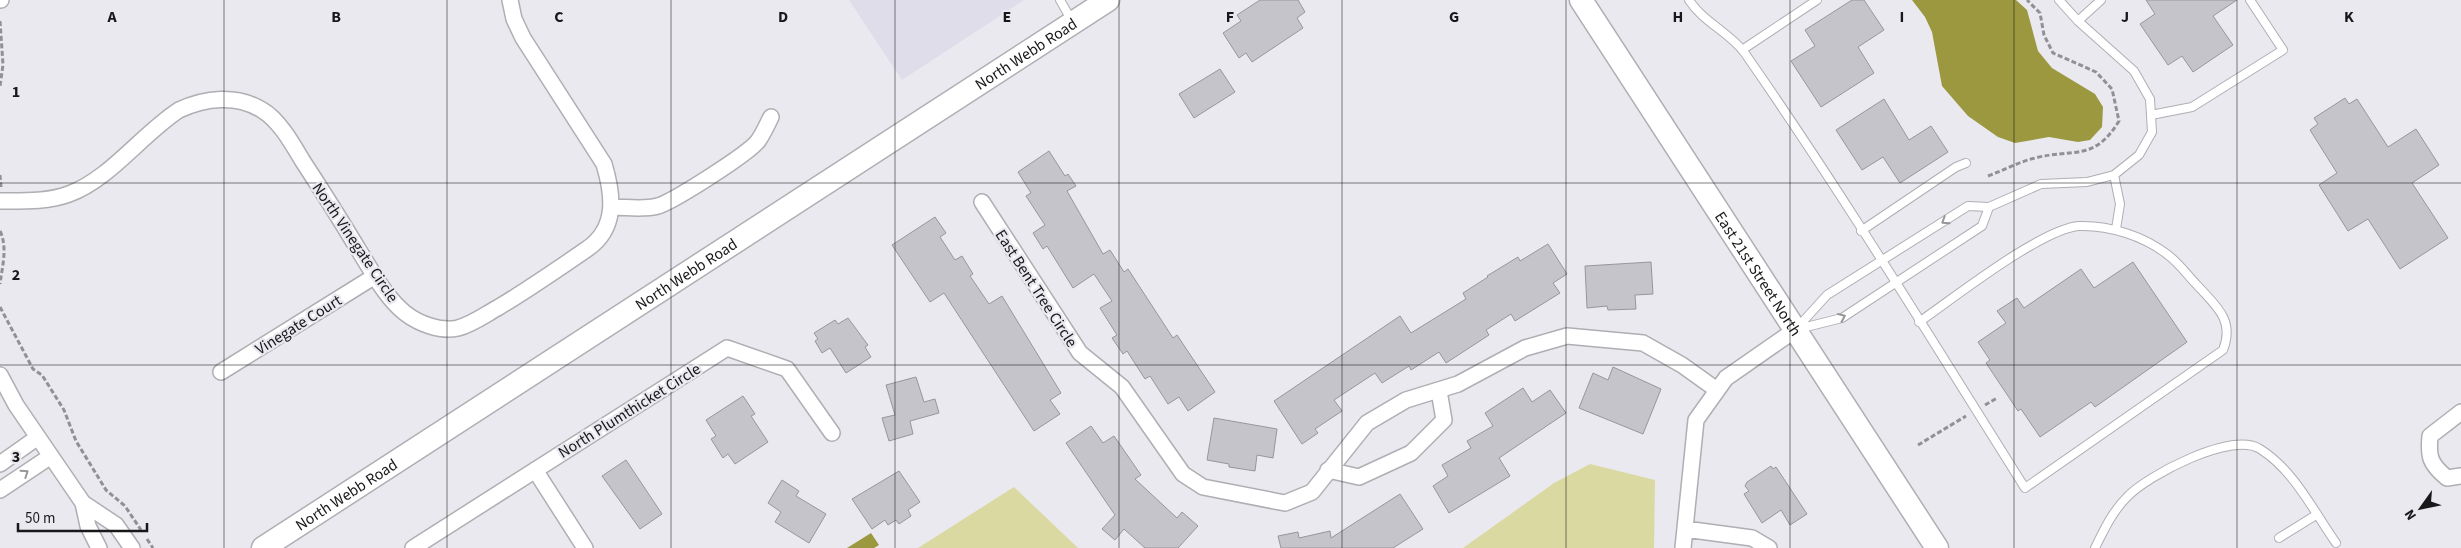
<svg xmlns="http://www.w3.org/2000/svg" width="2461" height="548" font-family="'Source Sans 3',sans-serif">
<style>
.built{fill:#dfddea}
.green{fill:#dad9a1}
.water{fill:#9b9840}
.building{fill:#c5c4ca;stroke:#97969b}
.lines{fill:none;stroke-linecap:round;stroke-linejoin:round}
.lane-casing{stroke:#afaeb3;stroke-width:10}
.street-casing{stroke:#afaeb3;stroke-width:18}
.secondary-casing{stroke:#afaeb3;stroke-width:25}
.path{stroke:#919195;stroke-width:3;stroke-dasharray:5 2.5;stroke-linecap:butt}
.lane{stroke:#fff;stroke-width:8}
.street{stroke:#fff;stroke-width:15}
.secondary{stroke:#fff;stroke-width:22}
.oneway{stroke:#979798}
.grid{fill:none;stroke:#18181a;stroke-width:1;stroke-opacity:0.55}
.labels{text-anchor:middle;stroke-width:4.5;stroke-linejoin:round;paint-order:stroke}
.street-label{font-size:16px;fill:#18181a;stroke:#eae9ef}
.grid-label{font-size:16px;text-anchor:middle;font-weight:bold;fill:#18181a;stroke:#eae9ef;stroke-width:4.5;stroke-linejoin:round;paint-order:stroke}
</style>
<rect width="100%" height="100%" fill="#eae9ef"/>
<path class="built" d="M 849,0 L 1024,0 L 902,80 Z"/>
<path class="green" d="M 1590,464 L 1655,480 L 1654,548 L 1463,548 L 1554,483 Z
M 1014,487 L 1078,548 L 918,548 Z"/>
<path class="water" d="M 1912,0 L 2016,0 L 2027,10 L 2038,51 L 2052,68 L 2095,94 L 2103,107 L 2102,127 L 2090,140 L 2078,142 L 2049,137 L 2015,143 L 1998,137 L 1968,116 L 1942,86 L 1932,32 L 1925,17 Z
M 871,533 L 879,545 L 874,548 L 847,548 Z"/>
<path class="building" d="M 1260,0 L 1298,0 L 1305,12 L 1297,18 L 1303,28 L 1252,62 L 1246,53 L 1239,58 L 1223,33 L 1241,21 L 1237,15 Z
M 1852,0 L 1864,0 L 1884,30 L 1858,47 L 1874,73 L 1821,107 L 1791,61 L 1815,46 L 1805,30 Z
M 2146,0 L 2237,0 L 2213,16 L 2233,45 L 2193,72 L 2182,56 L 2168,65 L 2140,24 L 2155,14 Z
M 1220,69 L 1235,92 L 1194,118 L 1179,94 Z
M 2345,98 L 2349,104 L 2357,99 L 2388,147 L 2416,129 L 2439,165 L 2412,183 L 2448,238 L 2400,269 L 2368,219 L 2348,231 L 2319,185 L 2337,173 L 2310,130 L 2318,124 L 2314,118 Z
M 1884,99 L 1909,140 L 1931,126 L 1948,152 L 1900,183 L 1883,157 L 1862,170 L 1836,130 Z
M 1049,151 L 1065,176 L 1068,174 L 1076,186 L 1067,191 L 1103,254 L 1110,250 L 1124,272 L 1128,269 L 1173,338 L 1177,335 L 1215,392 L 1188,411 L 1179,397 L 1168,404 L 1150,376 L 1145,379 L 1127,351 L 1123,354 L 1112,338 L 1117,335 L 1100,308 L 1112,301 L 1094,274 L 1073,288 L 1047,246 L 1043,249 L 1033,233 L 1045,225 L 1026,196 L 1031,193 L 1018,172 Z
M 935,217 L 946,233 L 940,237 L 955,260 L 962,256 L 973,274 L 970,276 L 989,304 L 1002,296 L 1061,393 L 1050,400 L 1060,414 L 1034,431 L 944,293 L 930,302 L 892,245 Z
M 1548,244 L 1567,274 L 1553,283 L 1560,293 L 1515,321 L 1511,314 L 1486,330 L 1489,335 L 1446,363 L 1439,352 L 1411,370 L 1409,366 L 1382,383 L 1375,373 L 1334,400 L 1342,411 L 1315,429 L 1318,433 L 1302,444 L 1274,401 L 1400,316 L 1411,333 L 1466,299 L 1463,293 L 1488,277 L 1487,276 L 1518,257 L 1520,261 Z
M 1651,262 L 1653,294 L 1635,295 L 1636,309 L 1608,310 L 1607,306 L 1587,308 L 1585,266 Z
M 2133,262 L 2187,342 L 2095,407 L 2091,402 L 2040,437 L 2021,409 L 2018,411 L 1986,363 L 1990,360 L 1978,342 L 2006,323 L 1997,311 L 2017,298 L 2024,308 L 2081,269 L 2094,288 Z
M 848,318 L 868,345 L 865,347 L 871,357 L 846,373 L 830,348 L 822,353 L 815,341 L 818,339 L 814,333 L 835,320 L 838,324 Z
M 1613,367 L 1661,389 L 1643,434 L 1579,408 L 1593,373 L 1608,380 Z
M 916,377 L 924,402 L 935,399 L 939,413 L 910,421 L 913,434 L 889,441 L 882,418 L 895,415 L 886,385 Z
M 1523,388 L 1532,402 L 1550,390 L 1566,413 L 1499,458 L 1510,476 L 1449,513 L 1433,486 L 1448,476 L 1442,465 L 1471,448 L 1467,441 L 1493,426 L 1485,413 Z
M 743,396 L 755,414 L 751,416 L 768,442 L 735,464 L 728,454 L 723,458 L 711,439 L 716,436 L 706,420 Z
M 1214,418 L 1277,429 L 1273,458 L 1257,455 L 1255,471 L 1229,467 L 1229,464 L 1207,460 Z
M 1091,426 L 1103,443 L 1114,436 L 1141,475 L 1135,479 L 1177,518 L 1182,512 L 1198,526 L 1178,548 L 1145,548 L 1124,529 L 1115,540 L 1102,529 L 1115,515 L 1066,443 Z
M 626,460 L 662,514 L 640,529 L 602,476 Z
M 1771,466 L 1773,469 L 1776,467 L 1807,514 L 1790,525 L 1781,510 L 1762,523 L 1744,494 L 1749,491 L 1745,486 L 1747,482 Z
M 899,471 L 920,502 L 908,510 L 911,516 L 899,524 L 896,520 L 888,525 L 885,520 L 872,529 L 852,499 Z
M 782,480 L 799,491 L 796,496 L 826,514 L 809,543 L 775,522 L 781,512 L 768,503 Z
M 1400,494 L 1423,529 L 1393,548 L 1281,548 L 1278,536 L 1298,532 L 1299,538 L 1330,531 L 1331,538 Z"/>
<g class="lines">
<defs>
<path id="lane" d="M 1060,0 L 1072,21
M 1689,0 C 1703,22 1729,32 1744,52 C 1843,194 1933,342 2025,488 L 2223,350 C 2235,320 2216,306 2197,285 C 2188,276 2179,263 2168,255 C 2144,236 2109,225 2079,226 C 2041,229 1954,298 1919,322
M 2078,21 L 2101,0
M 1742,50 L 1817,0
M 2151,115 L 2192,107 L 2283,50 L 2250,0
M 2114,175 L 2120,204 L 2116,229
M 1861,231 L 1956,167 L 1966,163
M 1797,328 L 1827,295 L 1968,206 L 1989,207 L 2041,184 L 2087,182 L 2114,175 L 2139,155 L 2152,132 L 2150,99 L 2134,71 L 2078,21 L 2059,0
M 1798,329 L 1842,318 L 1982,226 L 1989,207
M 2279,538 L 2316,515
M 2095,548 C 2104,530 2112,512 2127,497 C 2148,475 2232,431 2260,449 C 2294,470 2314,512 2336,543"/>
<path id="street" d="M 0,0 L 1,0
M 0,201 C 22,201 48,202 69,194 C 110,179 142,134 179,110 C 205,98 236,94 262,110 C 279,120 292,143 302,160 C 321,189 340,219 358,249 C 372,271 385,297 405,313 C 419,324 441,332 458,328 C 473,324 486,314 499,307 C 529,289 558,269 587,249 C 618,228 613,194 604,164 L 523,38 L 514,19 L 510,0
M 982,202 L 1080,353 L 1122,387 L 1183,474 L 1203,487 L 1285,503 L 1312,492 L 1367,423 L 1406,400 L 1458,384 L 1525,348 L 1567,336 L 1643,343 L 1682,365 L 1717,390
M 612,207 C 627,207 643,210 658,206 C 674,201 748,154 758,141 C 763,134 767,125 771,117
M 221,372 L 375,276
M 0,375 L 16,405 L 83,503 L 116,525 L 132,548
M 2461,412 L 2430,436 C 2428,457 2430,464 2447,478 L 2461,476
M 0,464 L 38,437
M 535,470 L 585,548
M 1328,470 L 1359,477 L 1411,453 L 1444,420 L 1439,391
M 0,490 L 51,456
M 83,503 L 88,526 L 99,548
M 1685,529 L 1752,538 L 1769,548
M 413,548 L 727,348 L 787,369 L 832,433
M 1683,548 L 1696,420 L 1726,378 L 1795,330"/>
<g id="secondary">
<path id="s1" d="M 1581,0 L 1937,548"/>
<path id="s2" d="M 263,548 L 1108,0"/>
</g>
</defs>
<use href="#lane" class="lane-casing"/>
<use href="#street" class="street-casing"/>
<use href="#secondary" class="secondary-casing"/>
<path class="path" d="M 0,21 L 3,65 L 0,86
M 0,175 L 1,187
M 1988,176 C 2004,170 2019,162 2035,158 C 2074,148 2094,162 2119,121 L 2112,89 L 2096,72 L 2053,53 L 2044,35 L 2040,13 L 2027,0
M 0,231 C 8,248 2,267 0,284
M 0,307 L 33,369 L 42,375 L 64,410 L 76,441 L 106,490 L 125,506 L 141,530
M 1985,405 L 1997,398
M 1918,445 L 1966,416
M 147,539 L 153,548"/>
<use href="#lane" class="lane"/>
<use href="#street" class="street"/>
<use href="#secondary" class="secondary"/>
</g>
<defs><path id="oneway-chevron" d="M-2-3.5L2.5 0L-2 3.5" fill="none" stroke-width="1.6" stroke-linecap="round" stroke-linejoin="round" transform="scale(1.25)"/></defs>
<g class="oneway">
<use href="#oneway-chevron" transform="translate(1945 221) rotate(147)"/>
<use href="#oneway-chevron" transform="translate(1842 317) rotate(-24)"/>
<use href="#oneway-chevron" transform="translate(25 473) rotate(-34)"/>
</g>
<path class="grid" d="M 224,0 L 224,548M 447,0 L 447,548M 671,0 L 671,548M 895,0 L 895,548M 1119,0 L 1119,548M 1342,0 L 1342,548M 1566,0 L 1566,548M 1790,0 L 1790,548M 2014,0 L 2014,548M 2237,0 L 2237,548M 0,183 L 2461,183M 0,365 L 2461,365"/>
<g class="labels">
<g class="street-label">
<text dy="6" stroke="none"><textPath href="#s2" startOffset="909">North Webb Road</textPath></text>
<text transform="translate(356 242) rotate(56)" y="6">North Vinegate Circle</text>
<text dy="6" stroke="none"><textPath href="#s2" startOffset="504">North Webb Road</textPath></text>
<text dy="6" stroke="none"><textPath href="#s1" startOffset="326">East 21st Street North</textPath></text>
<text transform="translate(1037 288) rotate(57)" y="6">East Bent Tree Circle</text>
<text transform="translate(298 324) rotate(-32)" y="6">Vinegate Court</text>
<text transform="translate(629 410) rotate(-32)" y="6">North Plumthicket Circle</text>
<text dy="6" stroke="none"><textPath href="#s2" startOffset="99">North Webb Road</textPath></text>
</g>
</g>
<g class="grid-label">
<text x="112" y="22">A</text>
<text x="336" y="22">B</text>
<text x="559" y="22">C</text>
<text x="783" y="22">D</text>
<text x="1007" y="22">E</text>
<text x="1230" y="22">F</text>
<text x="1454" y="22">G</text>
<text x="1678" y="22">H</text>
<text x="1902" y="22">I</text>
<text x="2125" y="22">J</text>
<text x="2349" y="22">K</text>
<text x="16" y="97">1</text>
<text x="16" y="280">2</text>
<text x="16" y="462">3</text>
</g>
<g transform="translate(2421 508) rotate(237)" stroke="#eae9ef" stroke-width="4" paint-order="stroke">
<path d="M0-4L9 19L0 12L-9 19Z" fill="#18181a"/>
<text y="-8" font-size="14" font-weight="bold" text-anchor="middle" fill="#18181a">N</text>
</g>
<path d="M18 523v8h129v-8" fill="none" stroke="#18181a" stroke-width="2.5"/>
<text x="25" y="523" font-size="15" fill="#18181a" stroke="#eae9ef" stroke-width="4" paint-order="stroke">50 m</text>
</svg>
